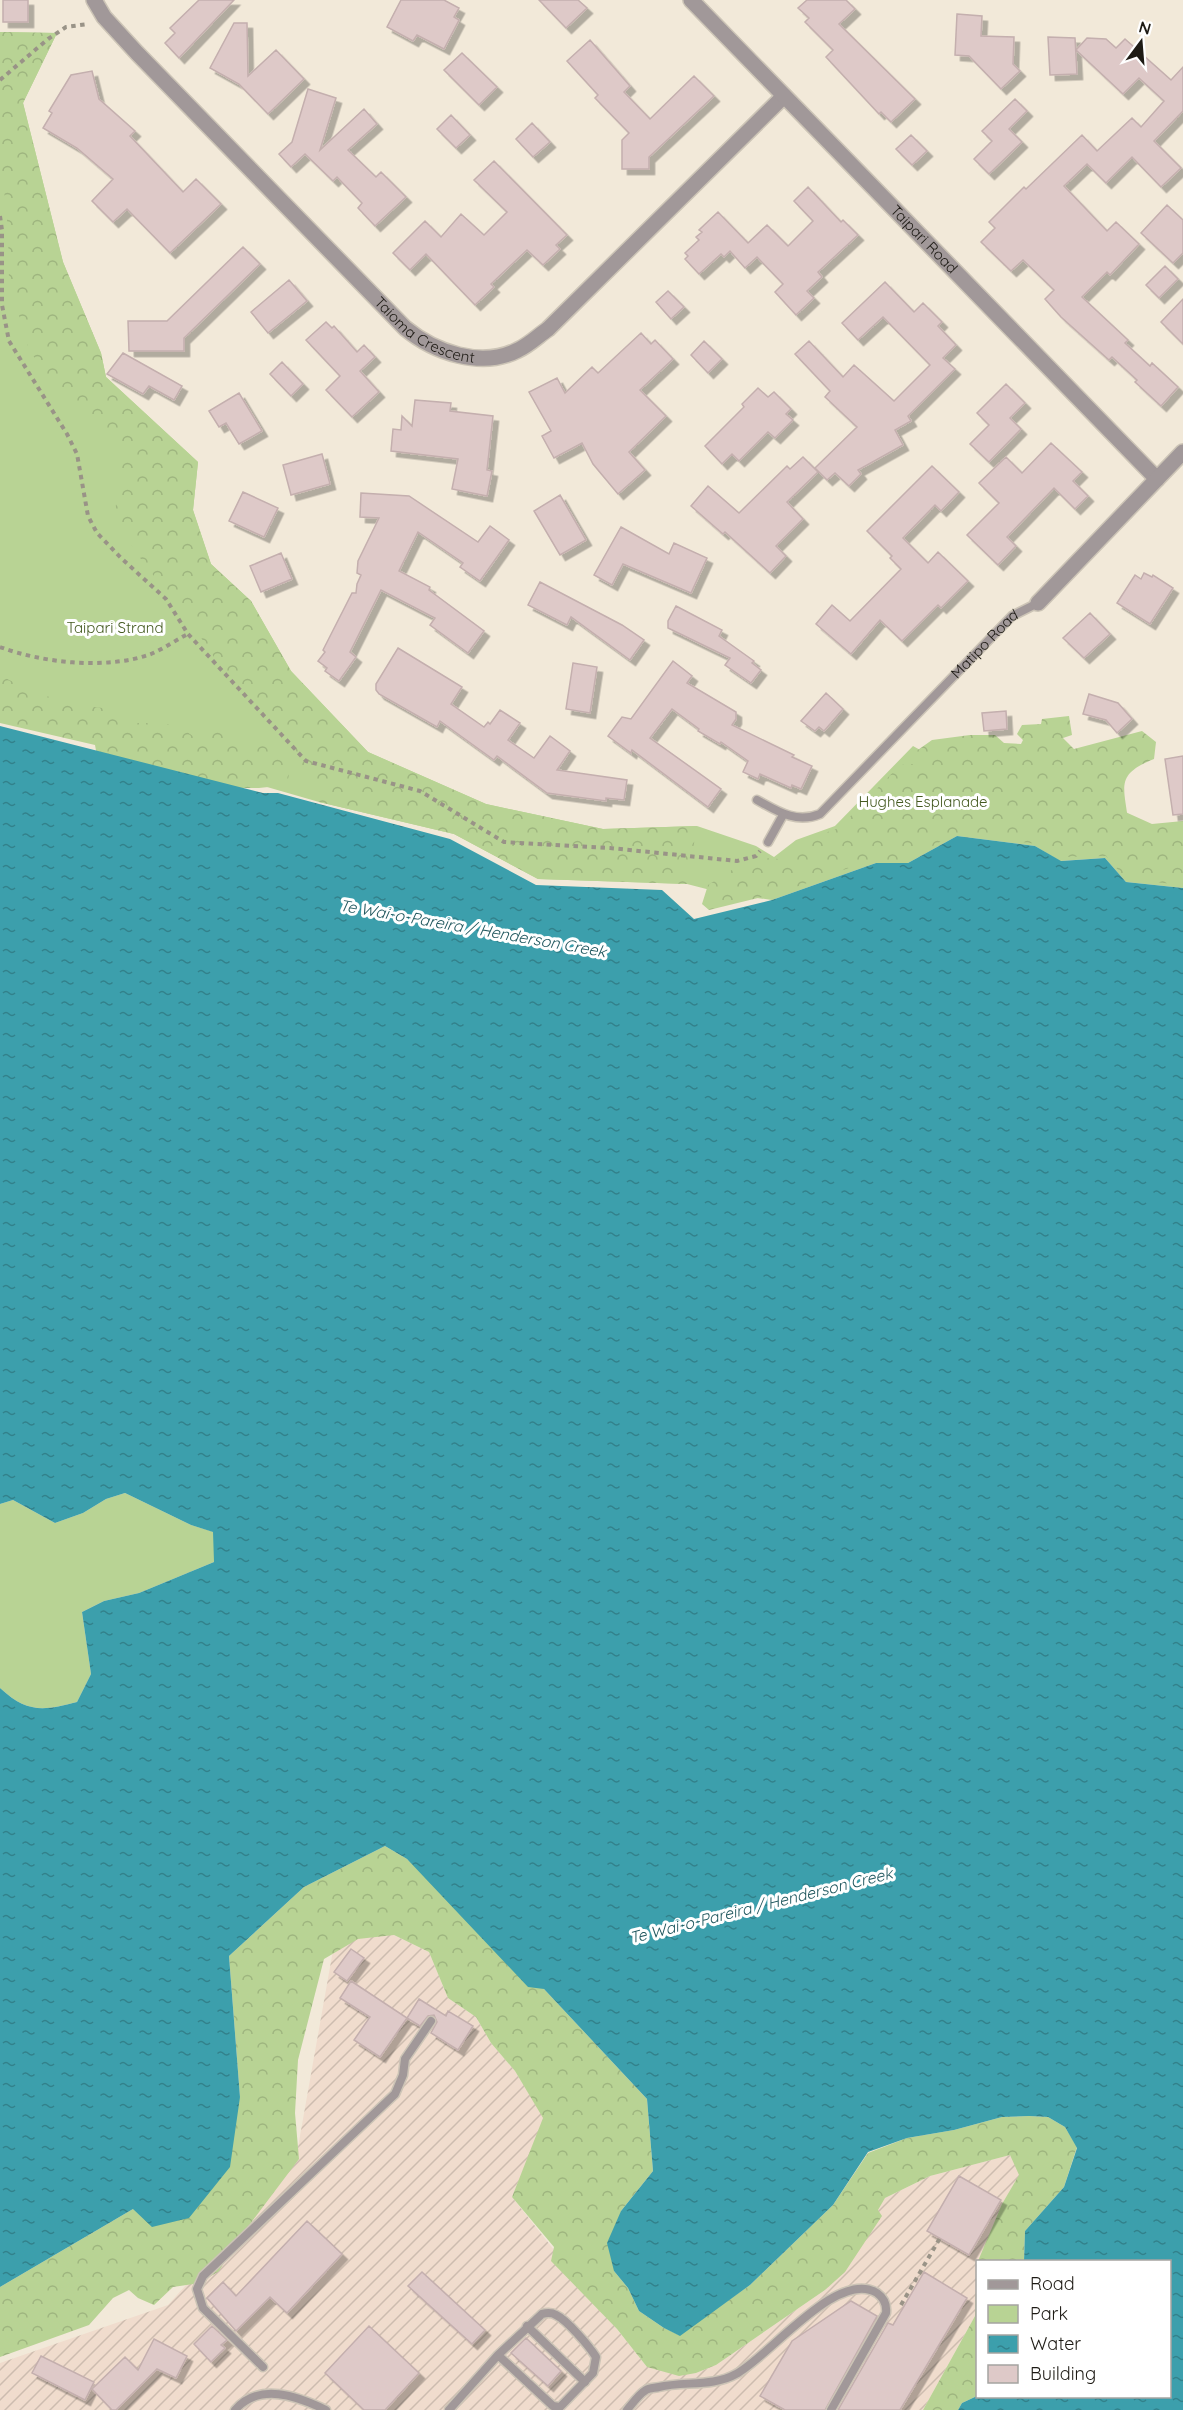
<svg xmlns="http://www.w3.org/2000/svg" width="1183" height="2410" font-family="Quicksand,sans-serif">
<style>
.industrial{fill:url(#industrial-furrows)}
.green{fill:#b8d394}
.forest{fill:url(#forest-crowns)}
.water{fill:url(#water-ripples)}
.building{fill:#dec9c8;stroke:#c4afae;stroke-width:1.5;filter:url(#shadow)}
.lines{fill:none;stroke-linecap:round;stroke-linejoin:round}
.service-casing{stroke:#ccc4b6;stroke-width:11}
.minor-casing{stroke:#ccc4b6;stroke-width:18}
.path{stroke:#999387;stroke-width:4;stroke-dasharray:4.5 4.5;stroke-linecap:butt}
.service{stroke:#a19899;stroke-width:8}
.minor{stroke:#a19899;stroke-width:15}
.labels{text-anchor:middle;stroke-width:6;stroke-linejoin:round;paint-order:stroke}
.street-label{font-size:15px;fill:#1e1b15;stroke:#fff}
.park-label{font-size:15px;fill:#445a20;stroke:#fff}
.water-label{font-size:16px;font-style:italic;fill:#21585f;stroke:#fff}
</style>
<defs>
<pattern id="industrial-furrows" width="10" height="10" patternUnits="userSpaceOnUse" patternTransform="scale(1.5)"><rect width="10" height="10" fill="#f0dccd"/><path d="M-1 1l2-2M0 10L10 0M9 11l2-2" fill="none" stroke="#cdbcaf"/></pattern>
<pattern id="forest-crowns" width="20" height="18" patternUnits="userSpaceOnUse" patternTransform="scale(1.5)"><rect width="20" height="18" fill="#b8d394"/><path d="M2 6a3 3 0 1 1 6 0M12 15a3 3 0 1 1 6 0" fill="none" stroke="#9eb57f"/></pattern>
<pattern id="water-ripples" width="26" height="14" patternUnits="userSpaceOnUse" patternTransform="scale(1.5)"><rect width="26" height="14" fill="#3c9fac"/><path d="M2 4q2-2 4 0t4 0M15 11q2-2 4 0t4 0" fill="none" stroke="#32818b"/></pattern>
<filter id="shadow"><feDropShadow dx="5.5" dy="5.5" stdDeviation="0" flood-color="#0004"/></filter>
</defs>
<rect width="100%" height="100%" fill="#f2e9d9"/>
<path class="industrial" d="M 343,1894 L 394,1935 L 429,1952 L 448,1998 L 476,2017 L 491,2043 L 515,2071 L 544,2118 L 512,2197 L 647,2367 L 696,2373 L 716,2365 L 825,2290 L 885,2198 L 930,2176 L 1010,2155 L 1020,2175 L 1002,2204 L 978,2262 L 975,2316 L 923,2410 L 0,2410 L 0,2363 L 168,2305 L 295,2164 Z"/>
<path class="green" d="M 0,32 L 57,33 L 23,103 L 63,262 L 101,353 L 106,377 L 198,462 L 193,510 L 211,564 L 251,601 L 291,671 L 368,752 L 486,804 L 603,829 L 697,826 L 756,846 L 774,857 L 796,840 L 835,826 L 913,746 L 931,756 L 1061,783 L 1152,824 L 1183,821 L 1183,888 L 1126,882 L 1105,858 L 1060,861 L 1035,846 L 957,836 L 908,863 L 876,863 L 772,900 L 722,893 L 687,884 L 538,879 L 454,834 L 319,802 L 191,765 L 0,720 Z
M 125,1493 L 191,1525 L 214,1532 L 214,1562 L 139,1593 L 104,1601 L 82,1612 L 91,1674 L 77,1702 C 43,1711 27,1713 0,1688 L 0,1504 L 13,1500 L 55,1523 L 83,1513 L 106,1499 Z"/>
<path class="forest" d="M 0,32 L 57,33 L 23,103 L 63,262 L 101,353 L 106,377 L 198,462 L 193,510 L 211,564 L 251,601 L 291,671 L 368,752 L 486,804 L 603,829 L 697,826 L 687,884 L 538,879 L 454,834 L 319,802 L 285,732 L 216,660 L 177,602 L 147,568 L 114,519 L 124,446 L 57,389 L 29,350 L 9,281 L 8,230 L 0,149 Z
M 0,674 L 9,680 L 41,694 L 69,704 L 111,709 L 126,723 L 164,723 L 183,729 L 197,739 L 218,730 L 243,742 L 260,736 L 276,748 L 291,763 L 287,785 L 259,788 L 209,788 L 98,762 L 95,745 L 0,723 Z
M 1069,716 L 1072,735 L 1063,738 L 1074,749 L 1142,731 L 1156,742 L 1154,759 C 1117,774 1123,784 1128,819 L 1150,828 L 1183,824 L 1183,885 L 1126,879 L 1106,856 L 1060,857 L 1037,844 L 956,833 L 906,861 L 871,860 L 782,892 L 709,910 L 702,904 L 708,885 L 735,868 L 763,858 L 779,859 L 797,843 L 839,828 L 900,765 L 914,764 L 915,752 L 932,740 L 970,735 L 995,735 L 1004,743 L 1021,744 L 1023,740 L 1017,734 L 1022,725 L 1041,724 L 1042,719 Z
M 385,1846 L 407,1859 L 544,1989 L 647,2099 L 653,2171 L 621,2211 L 614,2271 L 628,2288 L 639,2311 L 664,2328 L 679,2335 L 750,2285 L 833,2205 L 868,2153 L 907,2138 L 954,2130 L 1002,2117 L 1029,2116 L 1048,2117 L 1065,2127 L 1077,2147 L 1064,2187 L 1025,2231 L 1024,2261 L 978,2261 L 1002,2204 L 1019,2175 L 1010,2155 L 930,2176 L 885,2198 L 878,2210 L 882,2216 L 845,2272 L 825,2290 L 716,2365 L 696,2373 L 679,2376 L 647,2367 L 617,2329 L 551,2261 L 554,2247 L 512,2197 L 543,2118 L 515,2071 L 491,2043 L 476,2017 L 448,1998 L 429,1952 L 394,1935 L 358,1939 L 324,1959 L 298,2060 L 295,2113 L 299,2159 L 238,2240 L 219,2271 L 200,2283 L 173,2287 L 154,2305 L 138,2298 L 129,2290 L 113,2298 L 89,2325 L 0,2357 L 0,2287 L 133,2209 L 240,2097 L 229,1956 L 304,1887 Z
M 977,2264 L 977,2396 L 962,2403 L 958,2410 L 923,2410 L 975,2316 Z"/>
<path class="water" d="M 0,726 L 263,793 L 278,793 L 450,839 L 536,885 L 662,890 L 694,919 L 772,900 L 876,863 L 908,863 L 957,836 L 1035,846 L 1061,861 L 1105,858 L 1126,882 L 1183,888 L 1183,2410 L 958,2410 L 962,2403 L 977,2396 L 1170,2396 L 1170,2262 L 1024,2261 L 1025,2231 L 1064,2187 L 1077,2148 L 1065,2127 L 1048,2117 L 1029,2116 L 1002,2117 L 954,2130 L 907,2138 L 868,2152 L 833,2205 L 750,2285 L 680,2336 L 664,2328 L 639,2311 L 628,2288 L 614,2271 L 607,2243 L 621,2211 L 653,2171 L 647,2099 L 544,1989 L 528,1987 L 407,1859 L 385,1846 L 304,1887 L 229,1956 L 240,2097 L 230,2167 L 189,2218 L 152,2227 L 133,2209 L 0,2287 L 0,1688 C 27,1713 43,1711 77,1702 L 91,1674 L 82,1612 L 104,1601 L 139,1593 L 214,1562 L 213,1532 L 191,1525 L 125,1493 L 106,1499 L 83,1513 L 55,1523 L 13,1500 L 0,1504 Z"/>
<path class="building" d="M 3,0 L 28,0 L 28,22 L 3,22 Z
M 199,0 L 234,0 L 179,58 L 165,43 L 175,33 L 170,28 Z
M 401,0 L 444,0 L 459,8 L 454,17 L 459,20 L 444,49 L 417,35 L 413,41 L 387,27 Z
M 539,0 L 578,0 L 587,8 L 566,28 Z
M 807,0 L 846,0 L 855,9 L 839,24 L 915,99 L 891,122 L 881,112 L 879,114 L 826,57 L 833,50 L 805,22 L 809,18 L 798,8 Z
M 957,14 L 982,16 L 981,36 L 1014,37 L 1013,64 L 1020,71 L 1001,89 L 969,56 L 955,55 Z
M 234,23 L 247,23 L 248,76 L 276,50 L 304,79 L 268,114 L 239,84 L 210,68 Z
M 1048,37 L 1075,38 L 1077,74 L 1050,75 Z
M 1087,38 L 1106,39 L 1116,48 L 1125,39 L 1171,80 L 1183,67 L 1183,111 L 1154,141 L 1181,168 L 1161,187 L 1132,157 L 1106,183 L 1087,164 L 1064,186 L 1107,231 L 1116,222 L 1139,244 L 1110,275 L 1107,272 L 1082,297 L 1128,340 L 1125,343 L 1150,366 L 1152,363 L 1178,387 L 1161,406 L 1135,382 L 1137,380 L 1112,357 L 1109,360 L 1061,317 L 1045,299 L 1054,290 L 1023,260 L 1011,271 L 981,242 L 995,228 L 989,222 L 1024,187 L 1026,189 L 1082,135 L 1097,151 L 1132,118 L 1141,127 L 1164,101 L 1139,78 L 1123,94 L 1076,50 Z
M 590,40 L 630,86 L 624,92 L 650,119 L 694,76 L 714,96 L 649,157 L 649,169 L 622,169 L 622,140 L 629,133 L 595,98 L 598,95 L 567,61 Z
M 462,53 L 497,87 L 479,105 L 444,70 Z
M 92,71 L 99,99 L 135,131 L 130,136 L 183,192 L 196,179 L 221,204 L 170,253 L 127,209 L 113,222 L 92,201 L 113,179 L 77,148 L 43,128 L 52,113 L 49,111 L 71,75 Z
M 308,89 L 336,98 L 320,150 L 364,109 L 377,124 L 348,150 L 376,177 L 381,172 L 406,197 L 375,226 L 358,208 L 362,203 L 337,177 L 333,181 L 305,154 L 291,167 L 279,154 L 292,142 Z
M 1015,99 L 1027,111 L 1009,129 L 1022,142 L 989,174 L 974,159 L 992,141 L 982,131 Z
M 451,115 L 470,135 L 456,148 L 437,129 Z
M 532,123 L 550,142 L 533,157 L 516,139 Z
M 911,135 L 927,151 L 912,165 L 896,149 Z
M 494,161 L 567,235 L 556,245 L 560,249 L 543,265 L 527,250 L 491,284 L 494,287 L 475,305 L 426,254 L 410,270 L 393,253 L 425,221 L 441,237 L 461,214 L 484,235 L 507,212 L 474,180 Z
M 808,187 L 841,222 L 843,220 L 858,235 L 818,272 L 822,277 L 807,291 L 814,298 L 796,315 L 775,292 L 783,284 L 757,257 L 745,268 L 730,251 L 724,257 L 721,254 L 699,274 L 685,259 L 688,256 L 685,253 L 699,240 L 696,237 L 702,232 L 699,230 L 718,212 L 748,243 L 767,225 L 788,246 L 813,221 L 794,201 Z
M 1167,205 L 1183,220 L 1183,253 L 1173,263 L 1141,233 Z
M 243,247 L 260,264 L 184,338 L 184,351 L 129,351 L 128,321 L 167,321 Z
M 1165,266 L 1178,279 L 1159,298 L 1146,285 Z
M 289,280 L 307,301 L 268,333 L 251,312 Z
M 885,282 L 914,312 L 923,303 L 942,322 L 938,326 L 956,345 L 943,358 L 955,369 L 908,416 L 911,421 L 895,430 L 903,445 L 858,470 L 861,474 L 849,486 L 835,473 L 827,480 L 815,468 L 857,427 L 825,397 L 830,391 L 795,354 L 809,341 L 843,377 L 854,365 L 894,401 L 930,365 L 883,317 L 858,340 L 842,323 Z
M 668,291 L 684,307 L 671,319 L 656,302 Z
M 1183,299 L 1183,344 L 1161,322 Z
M 326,322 L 332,328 L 334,326 L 357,352 L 364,345 L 375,357 L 360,371 L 379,392 L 352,417 L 326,390 L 340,376 L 306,340 Z
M 641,333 L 651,344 L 655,340 L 673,359 L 640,390 L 666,416 L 629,452 L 645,470 L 618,494 L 593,464 L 582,443 L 554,458 L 542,436 L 551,431 L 529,392 L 557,378 L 565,393 L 592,367 L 598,373 Z
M 704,341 L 722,359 L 708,373 L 691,355 Z
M 123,353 L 182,386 L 174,400 L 149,386 L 143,394 L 107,374 Z
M 282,362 L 303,384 L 291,396 L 270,374 Z
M 1006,384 L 1025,403 L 1010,418 L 1021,429 L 989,462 L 970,444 L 989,425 L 977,413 Z
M 758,388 L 768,397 L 774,392 L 791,409 L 786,414 L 793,420 L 775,438 L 768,432 L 739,461 L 732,454 L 722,464 L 705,446 L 744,407 L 742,404 Z
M 239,393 L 262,431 L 239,444 L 226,423 L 219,427 L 209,411 Z
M 415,400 L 451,403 L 450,411 L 493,416 L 487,470 L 492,471 L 487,496 L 452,489 L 458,459 L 391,451 L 393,429 L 401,430 L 402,416 L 412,426 Z
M 1051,443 L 1082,472 L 1073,481 L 1088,496 L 1075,509 L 1054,488 L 1007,537 L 1016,546 L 998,565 L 967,535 L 999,503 L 979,483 L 1006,457 L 1022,473 Z
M 322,454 L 330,484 L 291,495 L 283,465 Z
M 803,457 L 818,472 L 787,502 L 803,519 L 776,546 L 786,556 L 770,573 L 725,532 L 723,534 L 691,506 L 708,486 L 739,513 L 787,466 L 790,469 Z
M 932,466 L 959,492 L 941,511 L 935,505 L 903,538 L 928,563 L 938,552 L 968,581 L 941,608 L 938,605 L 902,641 L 880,620 L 851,654 L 816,624 L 832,605 L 850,621 L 901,569 L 890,558 L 892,556 L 867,531 Z
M 243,492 L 278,508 L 264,537 L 229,521 Z
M 361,493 L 409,496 L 478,542 L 490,526 L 509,540 L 480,581 L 460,567 L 463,563 L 418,532 L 399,571 L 430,587 L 429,590 L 484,631 L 468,653 L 430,625 L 435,618 L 381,590 L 350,652 L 356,657 L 339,681 L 325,671 L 327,668 L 318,661 L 325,652 L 323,650 L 352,593 L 356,593 L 357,584 L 361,575 L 357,573 L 358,561 L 379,518 L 360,517 Z
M 560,495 L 586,540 L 560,555 L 534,511 Z
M 621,527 L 669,554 L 674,543 L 707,558 L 691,593 L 623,564 L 612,585 L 594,575 Z
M 281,553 L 292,579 L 261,592 L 250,566 Z
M 1144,573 L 1152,577 L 1153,575 L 1173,588 L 1150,624 L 1117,603 L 1135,575 L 1141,579 Z
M 540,582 L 622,625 L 644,640 L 630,660 L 571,617 L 567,625 L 528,605 Z
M 676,606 L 722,630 L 719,636 L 754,661 L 752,663 L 761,670 L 751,683 L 725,665 L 730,658 L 668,628 L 668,621 Z
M 1090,613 L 1110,634 L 1084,658 L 1063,638 Z
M 398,648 L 462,687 L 451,704 L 484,727 L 488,722 L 490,724 L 500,710 L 520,723 L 508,740 L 534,758 L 550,736 L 570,751 L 557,770 L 627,780 L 624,800 L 606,798 L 606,801 L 547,793 L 497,756 L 494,760 L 440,721 L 437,727 L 379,694 L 376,690 L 376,684 Z
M 673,661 L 692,676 L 687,683 L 736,712 L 736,719 L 732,725 L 794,755 L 792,757 L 812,766 L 801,789 L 792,785 L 791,788 L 760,774 L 758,779 L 743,772 L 748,761 L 721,742 L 720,744 L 698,731 L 699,729 L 672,709 L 650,738 L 721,789 L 708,807 L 632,750 L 631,753 L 608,736 L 622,717 L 631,719 Z
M 573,663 L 597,667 L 590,713 L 566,709 Z
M 826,693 L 843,709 L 824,731 L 819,727 L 815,731 L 801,721 Z
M 1089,694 L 1118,703 L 1132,719 L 1117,733 L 1106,720 L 1083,714 Z
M 1006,711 L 1007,729 L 984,731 L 982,713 Z
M 1183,756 L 1183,814 L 1173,815 L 1165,759 Z
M 351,1949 L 364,1958 L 347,1981 L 334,1972 Z
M 351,1981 L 407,2018 L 380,2057 L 354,2040 L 370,2017 L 340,1998 Z
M 419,1999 L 446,2016 L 448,2011 L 473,2026 L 458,2050 L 431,2033 L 437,2022 L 434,2015 L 428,2016 L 420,2026 L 407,2018 Z
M 959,2176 L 1001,2200 L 969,2255 L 927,2231 Z
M 307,2221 L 342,2254 L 287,2313 L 270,2297 L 236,2331 L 207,2298 L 223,2282 L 236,2296 Z
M 422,2272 L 485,2330 L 472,2344 L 408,2286 Z
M 924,2272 L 967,2298 L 900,2410 L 838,2410 L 888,2323 L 893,2325 Z
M 851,2301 L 877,2316 L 825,2410 L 785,2410 L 760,2396 L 792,2341 Z
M 212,2326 L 227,2340 L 221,2345 L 225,2348 L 211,2362 L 194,2344 Z
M 369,2326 L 419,2373 L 385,2410 L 364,2410 L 325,2373 Z
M 526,2338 L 561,2371 L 548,2386 L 511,2353 Z
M 154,2339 L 187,2356 L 176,2378 L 157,2369 L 116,2410 L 112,2410 L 92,2389 L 125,2357 L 138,2370 Z
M 41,2356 L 94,2382 L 85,2400 L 32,2373 Z"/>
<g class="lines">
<defs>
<g id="service">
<path id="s1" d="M 757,800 C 777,811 796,824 820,814 L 1012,616 L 1038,603"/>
<path d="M 768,842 L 783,815"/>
<path d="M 527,2326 L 585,2382"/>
<path d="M 263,2367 L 203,2308 L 197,2289 L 203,2276 L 395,2094 L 403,2075 L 405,2059 L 431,2021"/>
<path d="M 235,2410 C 259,2382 297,2396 326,2410"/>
<path d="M 449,2410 L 498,2355 L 542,2314 C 546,2313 551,2312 556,2315 C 567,2320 589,2346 596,2357 L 593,2373 L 560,2407 L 553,2406 L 498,2355"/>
<path d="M 627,2410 C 632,2404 639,2394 646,2390 C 649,2388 655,2388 659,2387 C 684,2381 713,2387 736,2374 C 769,2357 838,2268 877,2293 C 884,2298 887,2304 886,2313 L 831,2410"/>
</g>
<g id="minor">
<path id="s2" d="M 94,0 L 104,17 L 137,53 L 405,328 C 434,352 481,369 518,350 C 529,345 538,336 548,329 L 784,96"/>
<path id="s3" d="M 691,0 L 1157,479"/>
<path d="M 1038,603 L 1183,452"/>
</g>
</defs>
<use href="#service" class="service-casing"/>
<use href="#minor" class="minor-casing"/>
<path class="path" d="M 0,80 L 48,39 L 66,27 L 88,24
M 0,216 L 2,230 L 2,305 L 9,341 L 67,434 L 77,454 L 88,516 L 97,533 L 121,558 L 166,599 L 188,634 L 306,761 L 420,791 L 504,842 L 610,848 L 737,861 L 756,856 L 760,851
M 0,647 C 43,663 107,670 151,654 C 163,649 176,640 188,634
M 901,2305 L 940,2238"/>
<use href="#service" class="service"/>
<use href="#minor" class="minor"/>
</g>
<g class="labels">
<g class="street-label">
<text dy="5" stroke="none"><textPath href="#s3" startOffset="334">Taipari Road</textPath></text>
<text dy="5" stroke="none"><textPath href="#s2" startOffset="471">Taioma Crescent</textPath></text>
<text dy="5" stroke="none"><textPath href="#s1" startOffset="304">Matipo Road</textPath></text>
</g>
<g class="park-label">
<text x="115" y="633">Taipari Strand</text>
<text x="923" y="807">Hughes Esplanade</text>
</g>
<g class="water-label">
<text transform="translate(473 928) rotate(10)" y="6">Te Wai-o-Pareira / Henderson Creek</text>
<text transform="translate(761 1905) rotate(-14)" y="6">Te Wai-o-Pareira / Henderson Creek</text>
</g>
</g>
<rect x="976" y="2260" width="195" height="138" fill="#ffffff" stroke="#a5a4a1" stroke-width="1.5"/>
<rect x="988" y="2280" width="30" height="9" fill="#a19899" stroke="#a5a4a1" stroke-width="1.5"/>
<text x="1030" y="2290" font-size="18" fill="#1e1b15">Road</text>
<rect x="988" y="2305" width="30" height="18" fill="#b8d394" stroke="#a5a4a1" stroke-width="1.5"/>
<text x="1030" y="2320" font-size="18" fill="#1e1b15">Park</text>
<rect x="988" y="2335" width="30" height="18" fill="url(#water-ripples)" stroke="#a5a4a1" stroke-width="1.5"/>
<text x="1030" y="2350" font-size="18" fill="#1e1b15">Water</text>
<rect x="988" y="2365" width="30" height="18" fill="#dec9c8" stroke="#a5a4a1" stroke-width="1.5"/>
<text x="1030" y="2380" font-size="18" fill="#1e1b15">Building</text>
<g transform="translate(1141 42) rotate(16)" stroke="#ffffff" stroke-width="4.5" paint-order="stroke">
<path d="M0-4.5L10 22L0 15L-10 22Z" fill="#1e1b15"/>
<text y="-9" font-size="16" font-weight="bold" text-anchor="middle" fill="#1e1b15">N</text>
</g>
</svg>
